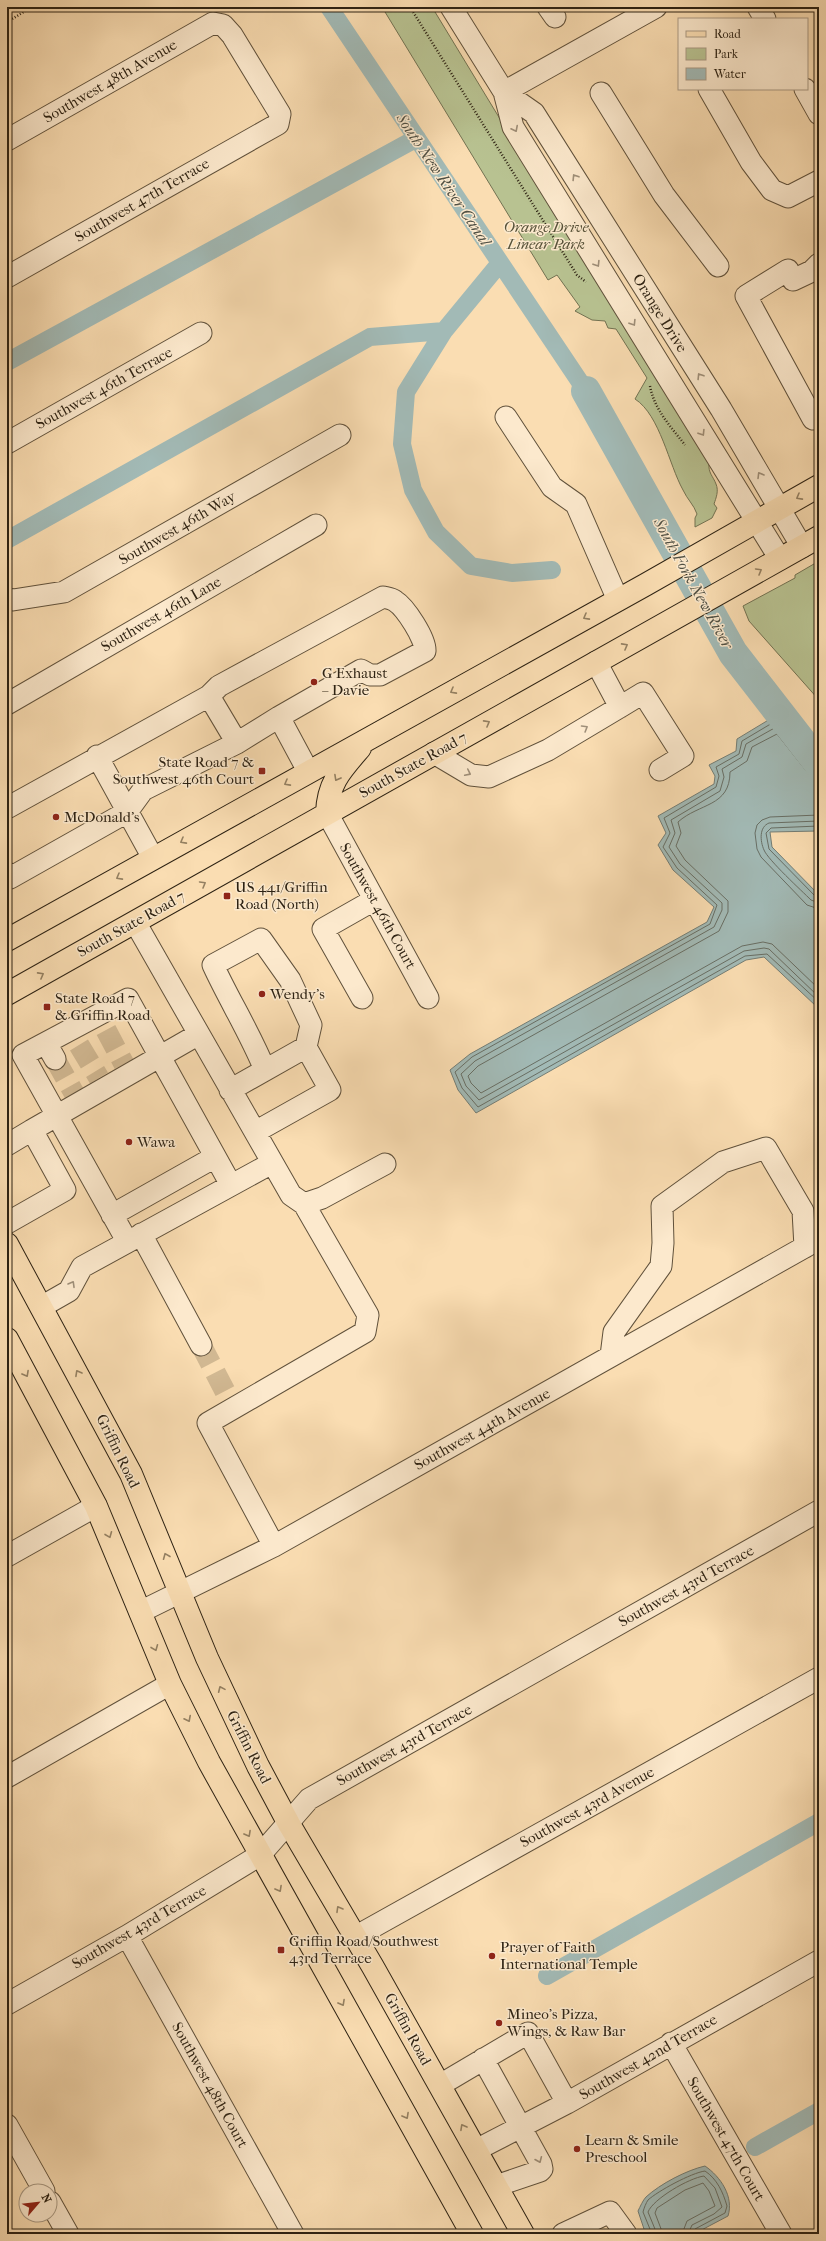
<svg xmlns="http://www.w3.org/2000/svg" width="826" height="2241" font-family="'IM FELL French Canon',serif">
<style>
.green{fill:#b8c291;stroke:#727252}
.water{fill:#a2bab6;stroke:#737d75}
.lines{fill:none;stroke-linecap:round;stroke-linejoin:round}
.shore{stroke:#686e64;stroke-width:1}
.canal{stroke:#a2bab6;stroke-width:18}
.river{stroke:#a2bab6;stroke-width:30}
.minor-tunnel{stroke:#d1b892;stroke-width:21;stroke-dasharray:21 10;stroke-linecap:butt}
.minor-casing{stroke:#60513b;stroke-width:23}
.major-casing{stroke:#2d2213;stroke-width:24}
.path{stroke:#2d2213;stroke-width:2.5;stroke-dasharray:1 2;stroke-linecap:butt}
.minor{stroke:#fce9cd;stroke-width:21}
.major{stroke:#faddb2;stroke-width:22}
.oneway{stroke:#9f8f79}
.oneway2{stroke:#948062}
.poi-dot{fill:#8f2418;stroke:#fce9cd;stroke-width:1.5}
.labels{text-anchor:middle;stroke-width:3;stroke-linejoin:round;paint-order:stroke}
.street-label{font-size:15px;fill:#2d2213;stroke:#fce9cd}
.park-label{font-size:15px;font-style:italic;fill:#575239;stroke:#fce9cd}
.poi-label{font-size:15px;fill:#2d2213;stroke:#fce9cd;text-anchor:start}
.water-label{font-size:16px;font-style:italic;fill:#505044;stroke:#fce9cd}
</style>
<rect width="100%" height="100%" fill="#faddb2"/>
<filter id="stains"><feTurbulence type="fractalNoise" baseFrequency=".005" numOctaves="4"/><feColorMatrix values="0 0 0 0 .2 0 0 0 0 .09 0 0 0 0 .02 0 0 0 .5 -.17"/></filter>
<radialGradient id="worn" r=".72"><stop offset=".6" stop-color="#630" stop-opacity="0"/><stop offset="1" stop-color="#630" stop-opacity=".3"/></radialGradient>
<path class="green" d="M 382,7 L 432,7 L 709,463 C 708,473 713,476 716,484 C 719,491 716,498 714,504 L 717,508 L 712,518 L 695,527 L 695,518 L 697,514 C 694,505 687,499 683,490 C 669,465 660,415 635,399 L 647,378 L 616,329 L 608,328 L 605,321 L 592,320 L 575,311 L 580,307 L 557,275 L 548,280 Z
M 819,561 L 819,700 L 749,621 L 743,606 L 795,578 L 795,575 Z"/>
<path class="water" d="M 780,713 L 819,764 L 819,831 L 770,832 L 772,847 L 819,895 L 819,1006 L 817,1007 L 764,957 L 746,960 L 476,1113 L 458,1090 L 450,1070 L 470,1054 L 707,922 L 714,907 L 673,870 L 658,845 L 666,833 L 658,816 L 714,784 L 715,776 L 709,765 L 736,751 L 737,739 Z
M 705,2166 C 721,2177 734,2197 728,2216 L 694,2234 L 649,2234 L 644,2229 L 638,2211 C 640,2207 643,2200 646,2197 C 660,2184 687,2170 705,2166 Z"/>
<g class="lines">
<path class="shore" d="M 819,766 L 814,764 L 779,719 L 742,741 L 739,754 L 716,767 L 719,776 L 716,787 L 664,818 L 670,833 L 663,847 L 677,868 L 717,905 L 710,924 L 472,1057 L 455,1072 L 462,1088 L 478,1107 L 745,956 L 767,954 L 819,1002
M 819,771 L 810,767 L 778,726 L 746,744 L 742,757 L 722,769 L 724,777 L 720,791 L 671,820 L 675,833 L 669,847 L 680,864 L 722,903 L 722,910 L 714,927 L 475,1061 L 461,1074 L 466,1086 L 479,1100 L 744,951 L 764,948 L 769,949 L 819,997
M 819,777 L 807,772 L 777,734 L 752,747 L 747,761 L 730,772 C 730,807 699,803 678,822 L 681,833 L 676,846 L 685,860 L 728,901 L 728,912 L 719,931 L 478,1066 L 468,1076 L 471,1083 L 481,1093 L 742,946 L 763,942 L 772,944 L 819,989
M 819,815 L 770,817 L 762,820 L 757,825 L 755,833 L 757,849 L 761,857 L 807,905 L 819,909
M 819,821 L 769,823 C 759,827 760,841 764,850 C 768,860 802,891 811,900 L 819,903
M 819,826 L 771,828 L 766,833 L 769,849 L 815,896 L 819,898
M 652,2234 L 643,2212 C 644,2208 646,2203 648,2200 C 658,2191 691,2173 705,2171 C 717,2179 723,2192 727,2206 L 725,2213 L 695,2229 L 693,2234
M 657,2234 L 648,2212 C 653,2199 689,2178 704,2176 L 715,2188 L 722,2207 L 714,2214 L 692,2225 L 688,2234
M 663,2234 L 655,2213 L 657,2208 L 685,2190 L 703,2183 L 709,2191 L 715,2206 L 687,2221 L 682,2234"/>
<path class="canal" d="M 329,7 L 586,391
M 444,331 L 406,392 L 402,444 L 413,490 L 436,532 L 471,566 L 512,573 L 552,570
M 7,362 L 417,138
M 7,540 L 370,337 L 444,331 L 500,263
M 547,1976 L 819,1822
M 755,2147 L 819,2111"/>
<path class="river" d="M 586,391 L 733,653 L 819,764"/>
<path class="minor-tunnel" d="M 106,1030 L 124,1064
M 79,1045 L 99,1078
M 55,1059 L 74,1093
M 201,1345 L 229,1399"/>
<defs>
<path id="minor" d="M 451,7 L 504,92 L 513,127 L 780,559
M 548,7 L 555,17
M 758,7 L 765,19
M 709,89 L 751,162 L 772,190 L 788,197 L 819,181
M 805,89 L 819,114
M 504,92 L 534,113 L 721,409 L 802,547
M 504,92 L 656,7
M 601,93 L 664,195 L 718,266
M 7,140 L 213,23 L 223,25 L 232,35 L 280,114 L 278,124 L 7,277
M 788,270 L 746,296 L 813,419 L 819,416
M 793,280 L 812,271 L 819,264
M 506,417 L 552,487 L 576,504 L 618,600
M 7,443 L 201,333
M 7,599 L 13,600 L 64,592 L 340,435
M 596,662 L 620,707 L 643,693 L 683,756 L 660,770
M 209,696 L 219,686 L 383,597 C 387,598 391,598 395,601 C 405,607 426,639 425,651 L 380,675 L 370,675 L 361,670 L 279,717
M 7,704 L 316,525
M 237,743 L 279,717 L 308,771
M 434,753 L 471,775 L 489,777 L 548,750 L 620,707
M 97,756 L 153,858
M 7,808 L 209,696 L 237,743 L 143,790 L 127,812 L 10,878 L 7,873
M 327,813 L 428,998
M 135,922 L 291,1195 L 304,1204 L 322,1198 L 385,1164
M 362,998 L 323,929 L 374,900
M 46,1043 L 55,1059
M 265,1070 C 250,1033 229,1000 213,965 L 261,939 L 290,980 L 311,1025 L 306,1047
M 230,1090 L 306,1047 L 330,1090 L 255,1132
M 32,1130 L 199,1034
M 7,1145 L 32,1130 L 65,1190 L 7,1223
M 112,1215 L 215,1157
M 141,1234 L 201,1345
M 127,1241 L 23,1055 L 128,999 L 231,1185
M 41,1307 L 69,1291 L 82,1267 L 272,1163
M 611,1356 L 614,1332 L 661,1266 L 663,1243 L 662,1206 L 723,1162 L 766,1148 L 803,1211 L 805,1247
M 274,1546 L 208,1423 L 365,1332 L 368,1315 L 304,1204
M 7,1556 L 96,1506
M 140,1612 L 274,1546 L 819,1239
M 7,1777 L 170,1684
M 127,1936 L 293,2234
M 355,1937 L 819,1678
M 7,2004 L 127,1936 L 260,1855 L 309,1799 L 819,1511
M 671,2043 L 781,2234
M 483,2059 L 541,2164 L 542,2169 L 540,2171 L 496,2186
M 440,2085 L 528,2033 L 567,2103
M 7,2125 L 44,2191
M 476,2150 L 567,2103 L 819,1961
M 50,2202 L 68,2234
M 563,2234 L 610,2212 L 626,2234"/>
<path id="major" d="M 327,813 C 328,783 341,770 360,748
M 7,940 L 645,585 L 819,486
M 7,994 L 819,537
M 7,1244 L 131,1474 L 207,1658 L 258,1766 L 289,1824 L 373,1967 L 523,2234
M 7,1339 L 96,1506 L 170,1684 L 209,1762 L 472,2234"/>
</defs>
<use href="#minor" class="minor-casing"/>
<use href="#major" class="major-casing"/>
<path class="path" d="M 410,7 L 577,275 L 586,282
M 7,22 L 32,7
M 650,386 C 654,409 671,427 685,445"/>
<use href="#minor" class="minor"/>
<use href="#major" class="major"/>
</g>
<defs><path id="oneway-chevron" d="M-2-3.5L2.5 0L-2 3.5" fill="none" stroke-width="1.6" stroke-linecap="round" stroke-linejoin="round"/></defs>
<g class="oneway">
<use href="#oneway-chevron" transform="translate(515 129) rotate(63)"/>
<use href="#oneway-chevron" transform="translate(575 177) rotate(-122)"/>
<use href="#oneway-chevron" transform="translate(597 264) rotate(58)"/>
<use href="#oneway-chevron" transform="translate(633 323) rotate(58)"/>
<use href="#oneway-chevron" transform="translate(700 376) rotate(-122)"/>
<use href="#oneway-chevron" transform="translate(702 433) rotate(58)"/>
<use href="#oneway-chevron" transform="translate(760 475) rotate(-121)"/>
<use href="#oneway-chevron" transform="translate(585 728) rotate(-31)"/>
<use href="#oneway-chevron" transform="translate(468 773) rotate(26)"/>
<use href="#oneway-chevron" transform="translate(72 1284) rotate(-60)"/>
<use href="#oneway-chevron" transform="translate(539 2160) rotate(67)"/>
</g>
<g class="oneway2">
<use href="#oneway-chevron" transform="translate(799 497) rotate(151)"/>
<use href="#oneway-chevron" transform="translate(759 571) rotate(-30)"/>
<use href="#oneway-chevron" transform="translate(586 617) rotate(151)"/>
<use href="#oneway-chevron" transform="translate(625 646) rotate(-29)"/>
<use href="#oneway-chevron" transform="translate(453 691) rotate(151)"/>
<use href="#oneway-chevron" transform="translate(487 723) rotate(-29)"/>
<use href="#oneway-chevron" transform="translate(337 778) rotate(119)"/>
<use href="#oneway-chevron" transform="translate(287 783) rotate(151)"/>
<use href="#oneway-chevron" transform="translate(183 841) rotate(151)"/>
<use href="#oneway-chevron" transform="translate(119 877) rotate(151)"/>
<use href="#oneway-chevron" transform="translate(203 884) rotate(-30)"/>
<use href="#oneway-chevron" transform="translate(41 975) rotate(-29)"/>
<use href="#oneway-chevron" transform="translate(78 1373) rotate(-119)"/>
<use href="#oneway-chevron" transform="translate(26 1374) rotate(61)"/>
<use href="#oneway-chevron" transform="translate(109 1535) rotate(68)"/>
<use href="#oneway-chevron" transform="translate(166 1556) rotate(-112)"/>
<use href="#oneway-chevron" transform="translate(155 1648) rotate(68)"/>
<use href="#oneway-chevron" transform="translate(221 1689) rotate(-114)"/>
<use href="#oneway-chevron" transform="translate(188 1719) rotate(63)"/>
<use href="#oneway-chevron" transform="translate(248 1834) rotate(61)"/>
<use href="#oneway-chevron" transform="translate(279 1889) rotate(61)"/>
<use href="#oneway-chevron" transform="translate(339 1909) rotate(-120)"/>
<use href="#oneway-chevron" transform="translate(342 2003) rotate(61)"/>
<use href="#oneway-chevron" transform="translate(406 2116) rotate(61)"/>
<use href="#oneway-chevron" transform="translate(463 2127) rotate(-119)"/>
</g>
<g class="poi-dot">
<circle cx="314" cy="682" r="4"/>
<rect x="258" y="767" width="8" height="8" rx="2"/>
<circle cx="56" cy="817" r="4"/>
<rect x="223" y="892" width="8" height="8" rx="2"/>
<circle cx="262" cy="994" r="4"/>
<rect x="43" y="1003" width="8" height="8" rx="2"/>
<circle cx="129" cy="1142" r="4"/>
<rect x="277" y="1946" width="8" height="8" rx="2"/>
<circle cx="492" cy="1956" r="4"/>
<circle cx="499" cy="2023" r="4"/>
<circle cx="577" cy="2149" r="4"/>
</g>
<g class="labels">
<g class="street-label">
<text transform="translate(110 81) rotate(-30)" y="5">Southwest 48th Avenue</text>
<text transform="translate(142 200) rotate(-30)" y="5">Southwest 47th Terrace</text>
<text transform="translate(660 313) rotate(58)" y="5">Orange Drive</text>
<text transform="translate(104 388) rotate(-29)" y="5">Southwest 46th Terrace</text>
<text transform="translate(177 528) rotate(-30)" y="5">Southwest 46th Way</text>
<text transform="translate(161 614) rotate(-30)" y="5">Southwest 46th Lane</text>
<text transform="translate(413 765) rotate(-29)" y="5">South State Road 7</text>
<text transform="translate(378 906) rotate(61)" y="5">Southwest 46th Court</text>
<text transform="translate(131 924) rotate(-29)" y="5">South State Road 7</text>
<text transform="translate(482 1429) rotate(-29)" y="5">Southwest 44th Avenue</text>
<text transform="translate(118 1451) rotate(64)" y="5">Griffin Road</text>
<text transform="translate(686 1586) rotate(-29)" y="5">Southwest 43rd Terrace</text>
<text transform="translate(404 1745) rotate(-29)" y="5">Southwest 43rd Terrace</text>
<text transform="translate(249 1747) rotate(63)" y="5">Griffin Road</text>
<text transform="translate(587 1807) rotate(-29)" y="5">Southwest 43rd Avenue</text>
<text transform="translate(139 1927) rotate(-30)" y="5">Southwest 43rd Terrace</text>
<text transform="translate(408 2029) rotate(61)" y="5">Griffin Road</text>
<text transform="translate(648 2057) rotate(-30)" y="5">Southwest 42nd Terrace</text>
<text transform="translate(210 2085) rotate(61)" y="5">Southwest 48th Court</text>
<text transform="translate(726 2139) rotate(60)" y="5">Southwest 47th Court</text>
</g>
<g class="park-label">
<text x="546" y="232">Orange Drive<tspan x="546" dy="17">Linear Park</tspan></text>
</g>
<g class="poi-label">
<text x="322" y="678">G Exhaust<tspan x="322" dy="17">– Davie</tspan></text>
<text x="254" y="767" text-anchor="end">State Road 7 &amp;<tspan x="254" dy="17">Southwest 46th Court</tspan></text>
<text x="64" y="822">McDonald's</text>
<text x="235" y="892">US 441/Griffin<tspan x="235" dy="17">Road (North)</tspan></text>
<text x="270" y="999">Wendy's</text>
<text x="55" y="1003">State Road 7<tspan x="55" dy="17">&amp; Griffin Road</tspan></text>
<text x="137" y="1147">Wawa</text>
<text x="289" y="1946">Griffin Road/Southwest<tspan x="289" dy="17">43rd Terrace</tspan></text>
<text x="500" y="1952">Prayer of Faith<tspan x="500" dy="17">International Temple</tspan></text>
<text x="507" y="2019">Mineo's Pizza,<tspan x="507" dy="17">Wings, &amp; Raw Bar</tspan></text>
<text x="585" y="2145">Learn &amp; Smile<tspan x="585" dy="17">Preschool</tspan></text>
</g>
<g class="water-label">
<text transform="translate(444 179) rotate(56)" y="6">South New River Canal</text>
<text transform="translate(694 583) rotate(61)" y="6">South Fork New River</text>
</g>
</g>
<rect width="826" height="2241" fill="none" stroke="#faddb2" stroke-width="24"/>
<rect x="8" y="8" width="810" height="2225" fill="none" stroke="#2d2213" stroke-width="2"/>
<rect x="12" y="12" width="802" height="2217" fill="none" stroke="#2d2213"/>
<rect x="678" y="18" width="130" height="72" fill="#fce9cd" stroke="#a99983"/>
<rect x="686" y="31" width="20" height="6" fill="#faddb2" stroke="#a99983"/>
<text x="714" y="38" font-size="12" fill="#2d2213">Road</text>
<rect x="686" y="48" width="20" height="12" fill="#b8c291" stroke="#a99983"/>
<text x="714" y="58" font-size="12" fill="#2d2213">Park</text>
<rect x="686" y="68" width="20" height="12" fill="#a2bab6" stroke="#a99983"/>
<text x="714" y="78" font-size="12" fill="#2d2213">Water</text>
<g transform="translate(38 2203) rotate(62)"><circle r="19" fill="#fce9cd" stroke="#a99983"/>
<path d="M0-3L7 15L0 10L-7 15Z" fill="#8f2418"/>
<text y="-6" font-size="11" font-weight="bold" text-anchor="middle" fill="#2d2213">N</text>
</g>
<rect width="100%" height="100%" filter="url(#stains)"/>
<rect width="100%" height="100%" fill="url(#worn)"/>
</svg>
